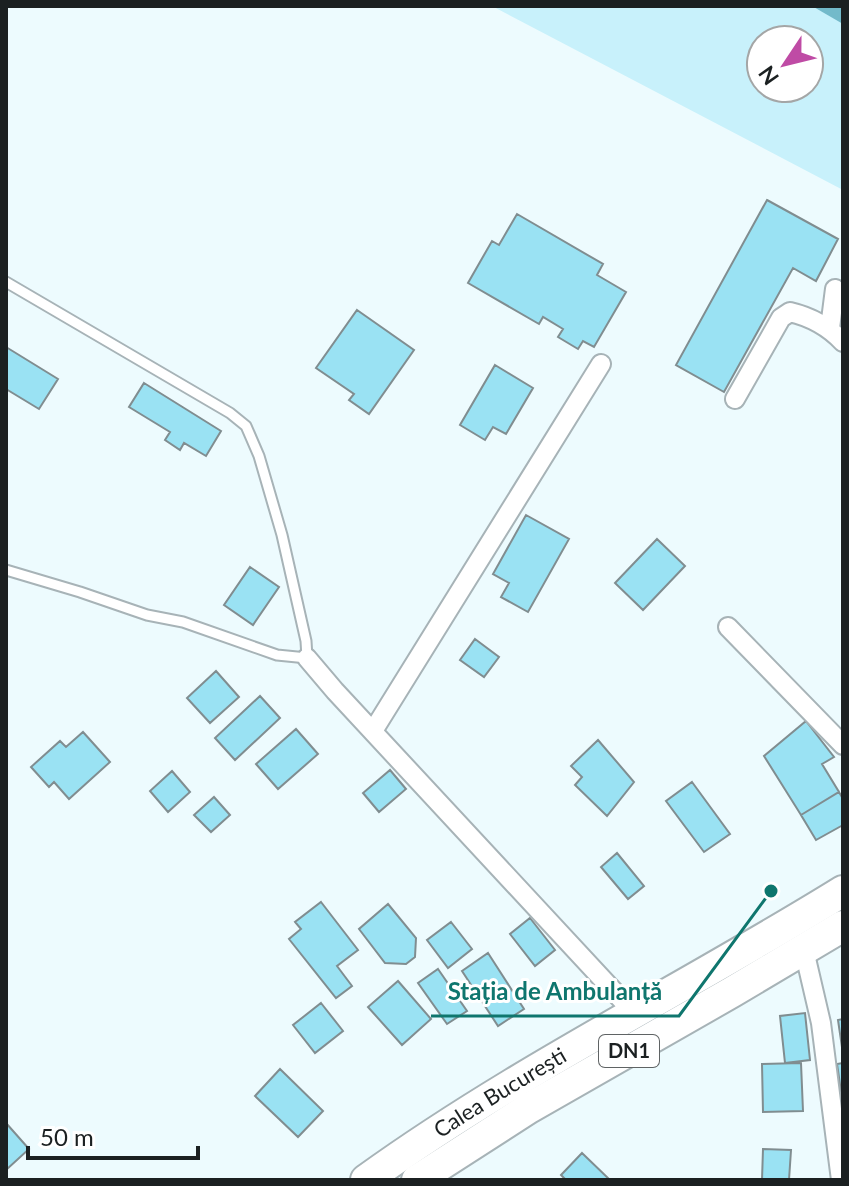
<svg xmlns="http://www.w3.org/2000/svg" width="849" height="1186" font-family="Lato,sans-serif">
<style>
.green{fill:#c8f1fb;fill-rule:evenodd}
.water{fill:#73baca}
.building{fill:#9ae2f3;stroke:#808d90;stroke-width:2}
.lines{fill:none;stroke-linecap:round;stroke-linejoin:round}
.service-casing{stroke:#a7b3b7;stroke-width:13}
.minor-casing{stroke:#a7b3b7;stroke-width:22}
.trunk-casing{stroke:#a7b3b7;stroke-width:34}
.service{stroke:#fff;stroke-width:9}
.minor{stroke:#fff;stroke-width:18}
.trunk{stroke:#fff;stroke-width:30}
.labels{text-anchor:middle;stroke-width:6;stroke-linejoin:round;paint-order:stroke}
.shield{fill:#fff;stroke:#5f6364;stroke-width:2}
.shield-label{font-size:20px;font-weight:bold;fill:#1b2021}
.street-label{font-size:22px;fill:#1b2021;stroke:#fff}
.leader{fill:none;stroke:#0f766e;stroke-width:3}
.callout-dot{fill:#0f766e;stroke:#fff;stroke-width:3}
.callout-label{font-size:24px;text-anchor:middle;font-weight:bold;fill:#0f766e;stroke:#fff;stroke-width:6;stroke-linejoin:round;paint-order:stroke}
</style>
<rect width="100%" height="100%" fill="#edfbfe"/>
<path class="green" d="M 492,6 L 843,6 L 843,190 ZM 761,40 L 809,40 L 809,88 L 761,88 Z"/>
<path class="water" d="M 812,6 L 843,6 L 843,24 Z"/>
<path class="building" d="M 767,200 L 838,239 L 816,281 L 793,268 L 724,392 L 676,365 Z
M 517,214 L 603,264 L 597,275 L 626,292 L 594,347 L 583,341 L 578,349 L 558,337 L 563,329 L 543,317 L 539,324 L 468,283 L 492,241 L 499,245 Z
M 357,310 L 414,350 L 369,414 L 349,400 L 354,394 L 316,368 Z
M 6,347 L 58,379 L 39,409 L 6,389 Z
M 495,365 L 533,388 L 506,434 L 493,427 L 485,440 L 460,425 Z
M 144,383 L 221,431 L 206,456 L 184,443 L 180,450 L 165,440 L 170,432 L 129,407 Z
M 526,515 L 569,539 L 528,612 L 501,597 L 509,583 L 493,574 Z
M 657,539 L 685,566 L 643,610 L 615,583 Z
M 250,567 L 279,587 L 253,625 L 224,605 Z
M 475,639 L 499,657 L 484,677 L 460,660 Z
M 216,671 L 239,697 L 210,723 L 187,698 Z
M 260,696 L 280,718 L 235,760 L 215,738 Z
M 806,721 L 834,757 L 822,764 L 839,792 L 801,815 L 764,756 Z
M 296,729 L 318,754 L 278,789 L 256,764 Z
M 83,732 L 110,762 L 69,799 L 54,782 L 49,787 L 31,767 L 60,741 L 66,747 Z
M 598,740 L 634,782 L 607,816 L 575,785 L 582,777 L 571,766 Z
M 390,770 L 406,789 L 379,812 L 363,793 Z
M 172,771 L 190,792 L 168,812 L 150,791 Z
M 692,782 L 730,834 L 704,852 L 666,801 Z
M 839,792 L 843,799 L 843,825 L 816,840 L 801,815 Z
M 214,797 L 230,815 L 211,832 L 194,815 Z
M 617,853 L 644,886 L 628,899 L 601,867 Z
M 321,902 L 358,950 L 337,966 L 352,986 L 336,998 L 289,939 L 301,929 L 295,922 Z
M 388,904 L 416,938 L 415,957 L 406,964 L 385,963 L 359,929 Z
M 530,918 L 555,950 L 535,966 L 510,934 Z
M 451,922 L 472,949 L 448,968 L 427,940 Z
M 488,953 L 524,1009 L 498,1026 L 462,971 Z
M 438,969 L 467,1011 L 447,1024 L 418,983 Z
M 398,981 L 431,1019 L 402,1045 L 368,1007 Z
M 321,1003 L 343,1031 L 315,1053 L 293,1025 Z
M 805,1013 L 810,1060 L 785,1063 L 780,1016 Z
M 843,1019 L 843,1054 L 838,1020 Z
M 801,1063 L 803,1111 L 763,1112 L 762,1064 Z
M 843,1063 L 843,1105 L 837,1064 Z
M 280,1069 L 323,1111 L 298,1137 L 255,1096 Z
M 6,1123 L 29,1149 L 6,1170 Z
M 763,1149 L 791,1150 L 789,1180 L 762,1180 Z
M 582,1153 L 610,1180 L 566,1180 L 561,1175 Z"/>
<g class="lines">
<defs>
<path id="service" d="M 6,282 L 230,413 L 246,426 L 259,456 L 282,535 L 306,641 L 307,658 L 277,655 L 183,622 L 147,615 L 80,592 L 6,570"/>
<path id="minor" d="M 830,328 L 835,289
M 735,399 L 781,318 L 790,312 C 811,317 828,326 843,342
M 728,627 L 843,745
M 307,658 L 335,691 L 634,1013
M 373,731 L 601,364
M 804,950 L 821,1023 L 841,1180"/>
<g id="trunk">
<path id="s1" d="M 366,1180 C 517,1071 685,989 843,891"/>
<path d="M 417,1180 L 529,1108 L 732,992 L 843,926"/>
</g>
</defs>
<use href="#service" class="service-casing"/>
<use href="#minor" class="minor-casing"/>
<use href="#trunk" class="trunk-casing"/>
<use href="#service" class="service"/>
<use href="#minor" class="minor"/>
<use href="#trunk" class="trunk"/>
</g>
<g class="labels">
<rect class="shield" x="599" y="1035" width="60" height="32" rx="6"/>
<g class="shield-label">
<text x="629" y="1058">DN1</text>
</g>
<g class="street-label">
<text dy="8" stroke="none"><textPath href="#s1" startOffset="160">Calea București</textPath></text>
</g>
</g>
<path class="leader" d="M771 891L679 1016H431"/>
<circle class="callout-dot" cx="771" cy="891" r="8"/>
<g class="callout-label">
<text x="555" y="1000">Stația de Ambulanță</text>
</g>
<rect width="849" height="1186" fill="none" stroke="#1b2021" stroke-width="16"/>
<g transform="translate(785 64) rotate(235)"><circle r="38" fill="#ffffff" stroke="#a4a6a6" stroke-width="2"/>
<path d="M0-6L14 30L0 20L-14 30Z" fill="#bf4ba5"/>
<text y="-12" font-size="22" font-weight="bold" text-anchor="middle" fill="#1b2021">N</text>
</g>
<path d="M28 1146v12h170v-12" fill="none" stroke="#1b2021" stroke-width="4"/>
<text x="40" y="1146" font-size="24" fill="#1b2021" stroke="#ffffff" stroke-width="6" paint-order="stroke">50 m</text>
</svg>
